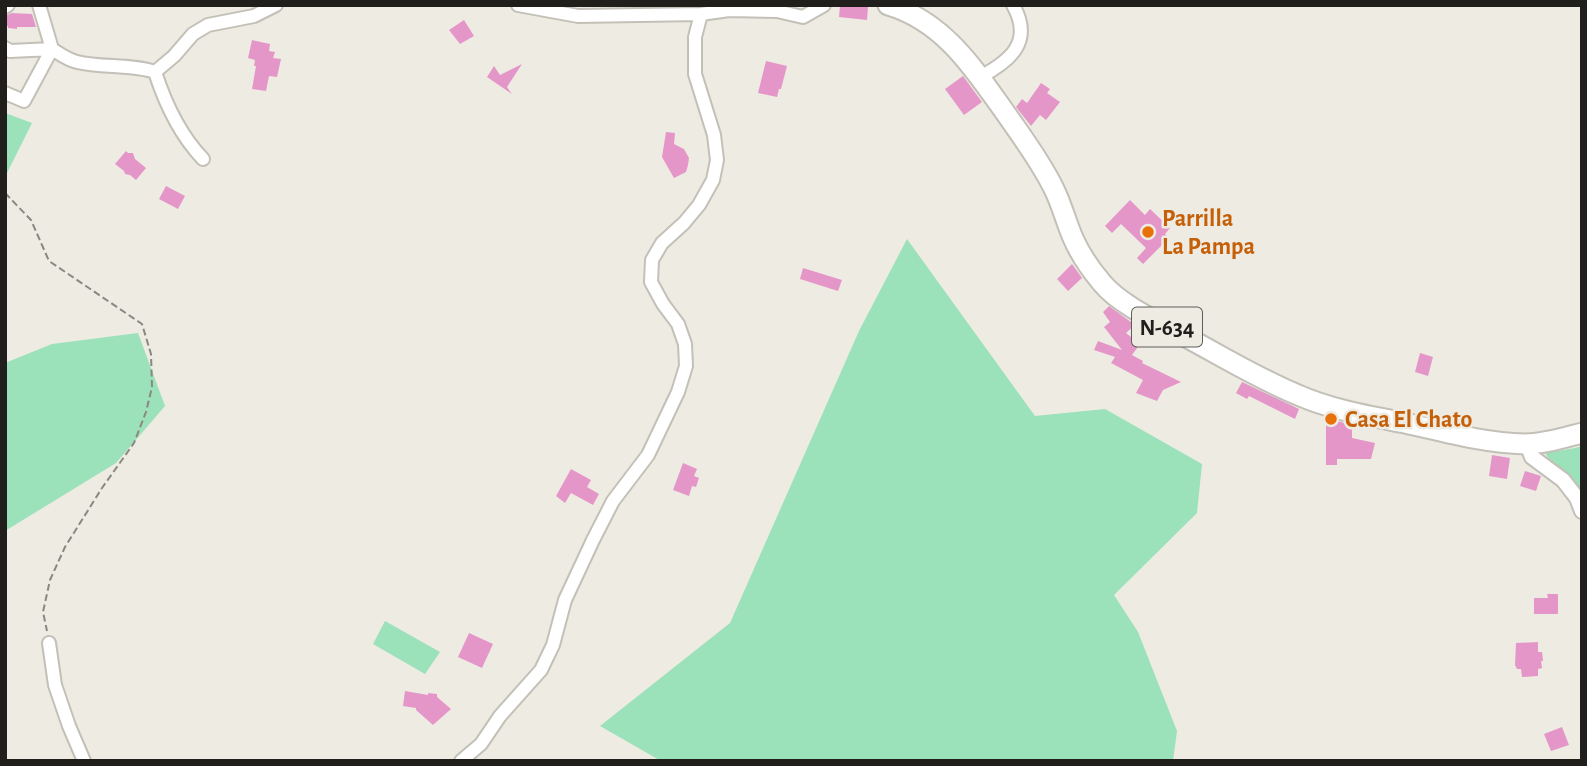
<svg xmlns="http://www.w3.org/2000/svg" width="1587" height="766" font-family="'Alegreya Sans',sans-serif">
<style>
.green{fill:#9be1ba}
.building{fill:#e596c9}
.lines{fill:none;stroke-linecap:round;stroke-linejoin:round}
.minor-casing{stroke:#c3c0b8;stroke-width:16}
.tertiary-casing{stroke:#c3c0b8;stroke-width:18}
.trunk-casing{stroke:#c3c0b8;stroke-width:23}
.path{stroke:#8a8882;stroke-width:2;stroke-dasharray:7 3.5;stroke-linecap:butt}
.minor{stroke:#fff;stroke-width:12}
.tertiary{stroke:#fff;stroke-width:14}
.trunk{stroke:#fff;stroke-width:19}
.food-dot{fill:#e8710a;stroke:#eeebe3;stroke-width:2.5}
.labels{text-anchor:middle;stroke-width:5;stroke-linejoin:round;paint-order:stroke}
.shield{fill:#eeebe3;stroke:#5e5c58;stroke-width:2}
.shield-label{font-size:23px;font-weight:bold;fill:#201f1c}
.food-label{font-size:24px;font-weight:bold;fill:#c56008;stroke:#eeebe3;text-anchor:start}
</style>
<rect width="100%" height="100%" fill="#eeebe3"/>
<path class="green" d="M 5,113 L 32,123 L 5,177 Z
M 907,239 L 1035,416 L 1105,409 L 1202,464 L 1197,513 L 1114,595 L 1138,632 L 1177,731 L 1173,761 L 661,761 L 600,726 L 730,623 L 859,331 Z
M 138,333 L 165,406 L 116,463 L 5,531 L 5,363 L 52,344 Z
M 1582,446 L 1582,495 L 1579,488 L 1552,463 L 1545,453 L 1575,448 Z
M 385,621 L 440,652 L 425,674 L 373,644 Z"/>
<path class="building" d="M 840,5 L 868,7 L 867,20 L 839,17 Z
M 12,13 L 32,14 L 36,27 L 17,27 L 17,29 L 8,28 L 8,26 L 5,26 L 5,16 Z
M 464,20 L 474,36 L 460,44 L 449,30 Z
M 252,40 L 270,44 L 269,51 L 275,52 L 273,58 L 281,59 L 277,77 L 269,76 L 266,91 L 252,89 L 256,66 L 254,66 L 255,60 L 248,58 Z
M 766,61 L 787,66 L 781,89 L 779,89 L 777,97 L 758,93 Z
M 522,64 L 507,87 L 512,94 L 487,77 L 494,66 L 500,75 Z
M 963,76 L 982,102 L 964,115 L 945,89 Z
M 1041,83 L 1050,89 L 1047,93 L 1060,102 L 1046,120 L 1040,115 L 1031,126 L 1016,107 L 1022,99 L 1027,103 Z
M 666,132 L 675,133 L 674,144 L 684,149 L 689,158 L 688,165 L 686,172 L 674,178 L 662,157 Z
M 126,151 L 128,153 L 133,153 L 135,159 L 146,168 L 136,180 L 130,175 L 125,174 L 124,171 L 115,164 Z
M 166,186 L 185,196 L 178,209 L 159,199 Z
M 1130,200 L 1145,215 L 1150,209 L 1170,228 L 1165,234 L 1169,238 L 1143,264 L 1137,258 L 1146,248 L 1121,224 L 1112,233 L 1105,226 Z
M 1072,264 L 1082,278 L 1068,291 L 1057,279 Z
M 803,268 L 842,280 L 838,291 L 800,279 Z
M 1109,306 L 1135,325 L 1126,333 L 1140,344 L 1132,355 L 1143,361 L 1142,363 L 1181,382 L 1163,390 L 1157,401 L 1136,393 L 1143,380 L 1111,363 L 1115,357 L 1094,350 L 1098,341 L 1122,350 L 1104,327 L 1110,322 L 1103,312 Z
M 1420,353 L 1433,357 L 1428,376 L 1415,372 Z
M 1242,382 L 1299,409 L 1295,419 L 1249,396 L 1247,399 L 1236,393 Z
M 1326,418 L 1352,425 L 1352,438 L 1375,443 L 1371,459 L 1337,459 L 1337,465 L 1326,465 Z
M 1492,455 L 1510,458 L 1507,479 L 1489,476 Z
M 683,463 L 697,469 L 694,476 L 699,478 L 696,487 L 692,486 L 689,496 L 673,490 Z
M 571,469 L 591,480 L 587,487 L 599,494 L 593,505 L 571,493 L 565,503 L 556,496 Z
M 1525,471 L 1541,476 L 1536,491 L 1520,486 Z
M 1547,594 L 1558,594 L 1558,614 L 1534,614 L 1534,598 L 1548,598 Z
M 469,633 L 493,644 L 482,668 L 458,657 Z
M 1538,642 L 1538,652 L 1542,652 L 1543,661 L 1541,661 L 1542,668 L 1538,669 L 1538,676 L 1522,677 L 1521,669 L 1517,669 L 1515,665 L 1516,643 Z
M 405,691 L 428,695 L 428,693 L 437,694 L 437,697 L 451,709 L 433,725 L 416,710 L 416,708 L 403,706 Z
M 1562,727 L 1569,745 L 1551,751 L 1544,734 Z"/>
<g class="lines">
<defs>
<path id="minor" d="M 39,5 L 52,49 C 60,54 68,60 77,62 C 101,68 133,64 155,72 C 165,103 181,136 203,159
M 518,5 L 578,16 L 701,14 L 729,10 L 777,11 L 778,5
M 5,7 L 8,5
M 777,11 L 803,17 L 824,5
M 5,48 L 10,51 L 52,49 L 24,101 L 5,93
M 155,72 L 174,56 L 193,34 L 208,25 L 254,16 L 276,5
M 980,77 C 1010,61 1034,42 1013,5
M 49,643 L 55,685 L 69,726 L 84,761
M 461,761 L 481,744 L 500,716 L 541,670 L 553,645 L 565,600 L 593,540 L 613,501 L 648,455 L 678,392 L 686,366 L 685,344 L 678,324 L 663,304 L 651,282 L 652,260 L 662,243 L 684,223 L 699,205 L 713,180 L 717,160 L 714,135 L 695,74 L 695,37 L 701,14"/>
<path id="tertiary" d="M 1527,444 L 1532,457 L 1563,480 L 1577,498 L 1582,511"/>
<path id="trunk" d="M 888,5 C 946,22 976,72 1009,118 C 1025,141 1042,164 1054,189 C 1062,205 1066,222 1073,238 C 1080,254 1091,270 1102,283 C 1120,305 1160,323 1186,337 C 1223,357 1259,379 1298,395 C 1332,410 1370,416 1405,423 C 1445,432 1484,443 1525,444 C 1544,444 1563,438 1582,433"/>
</defs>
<use href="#minor" class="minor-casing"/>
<use href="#tertiary" class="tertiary-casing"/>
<use href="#trunk" class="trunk-casing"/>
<path class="path" d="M 5,193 L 31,220 L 49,261 L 142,324 L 151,354 L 152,387 L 146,412 L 134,443 L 102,488 L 65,547 L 50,580 L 43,612 L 47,631"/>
<use href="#minor" class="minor"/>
<use href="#tertiary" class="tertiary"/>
<use href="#trunk" class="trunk"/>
</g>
<g class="food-dot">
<circle cx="1148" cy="232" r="7"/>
<circle cx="1331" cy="419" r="7"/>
</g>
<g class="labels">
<rect class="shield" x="1132" y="307.5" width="70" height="39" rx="5"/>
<g class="shield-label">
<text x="1167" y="335">N-634</text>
</g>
<g class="food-label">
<text x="1162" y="226">Parrilla<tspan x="1162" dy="28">La Pampa</tspan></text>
<text x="1345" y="427">Casa El Chato</text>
</g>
</g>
<rect width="1587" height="766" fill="none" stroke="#201f1c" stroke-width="14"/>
</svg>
